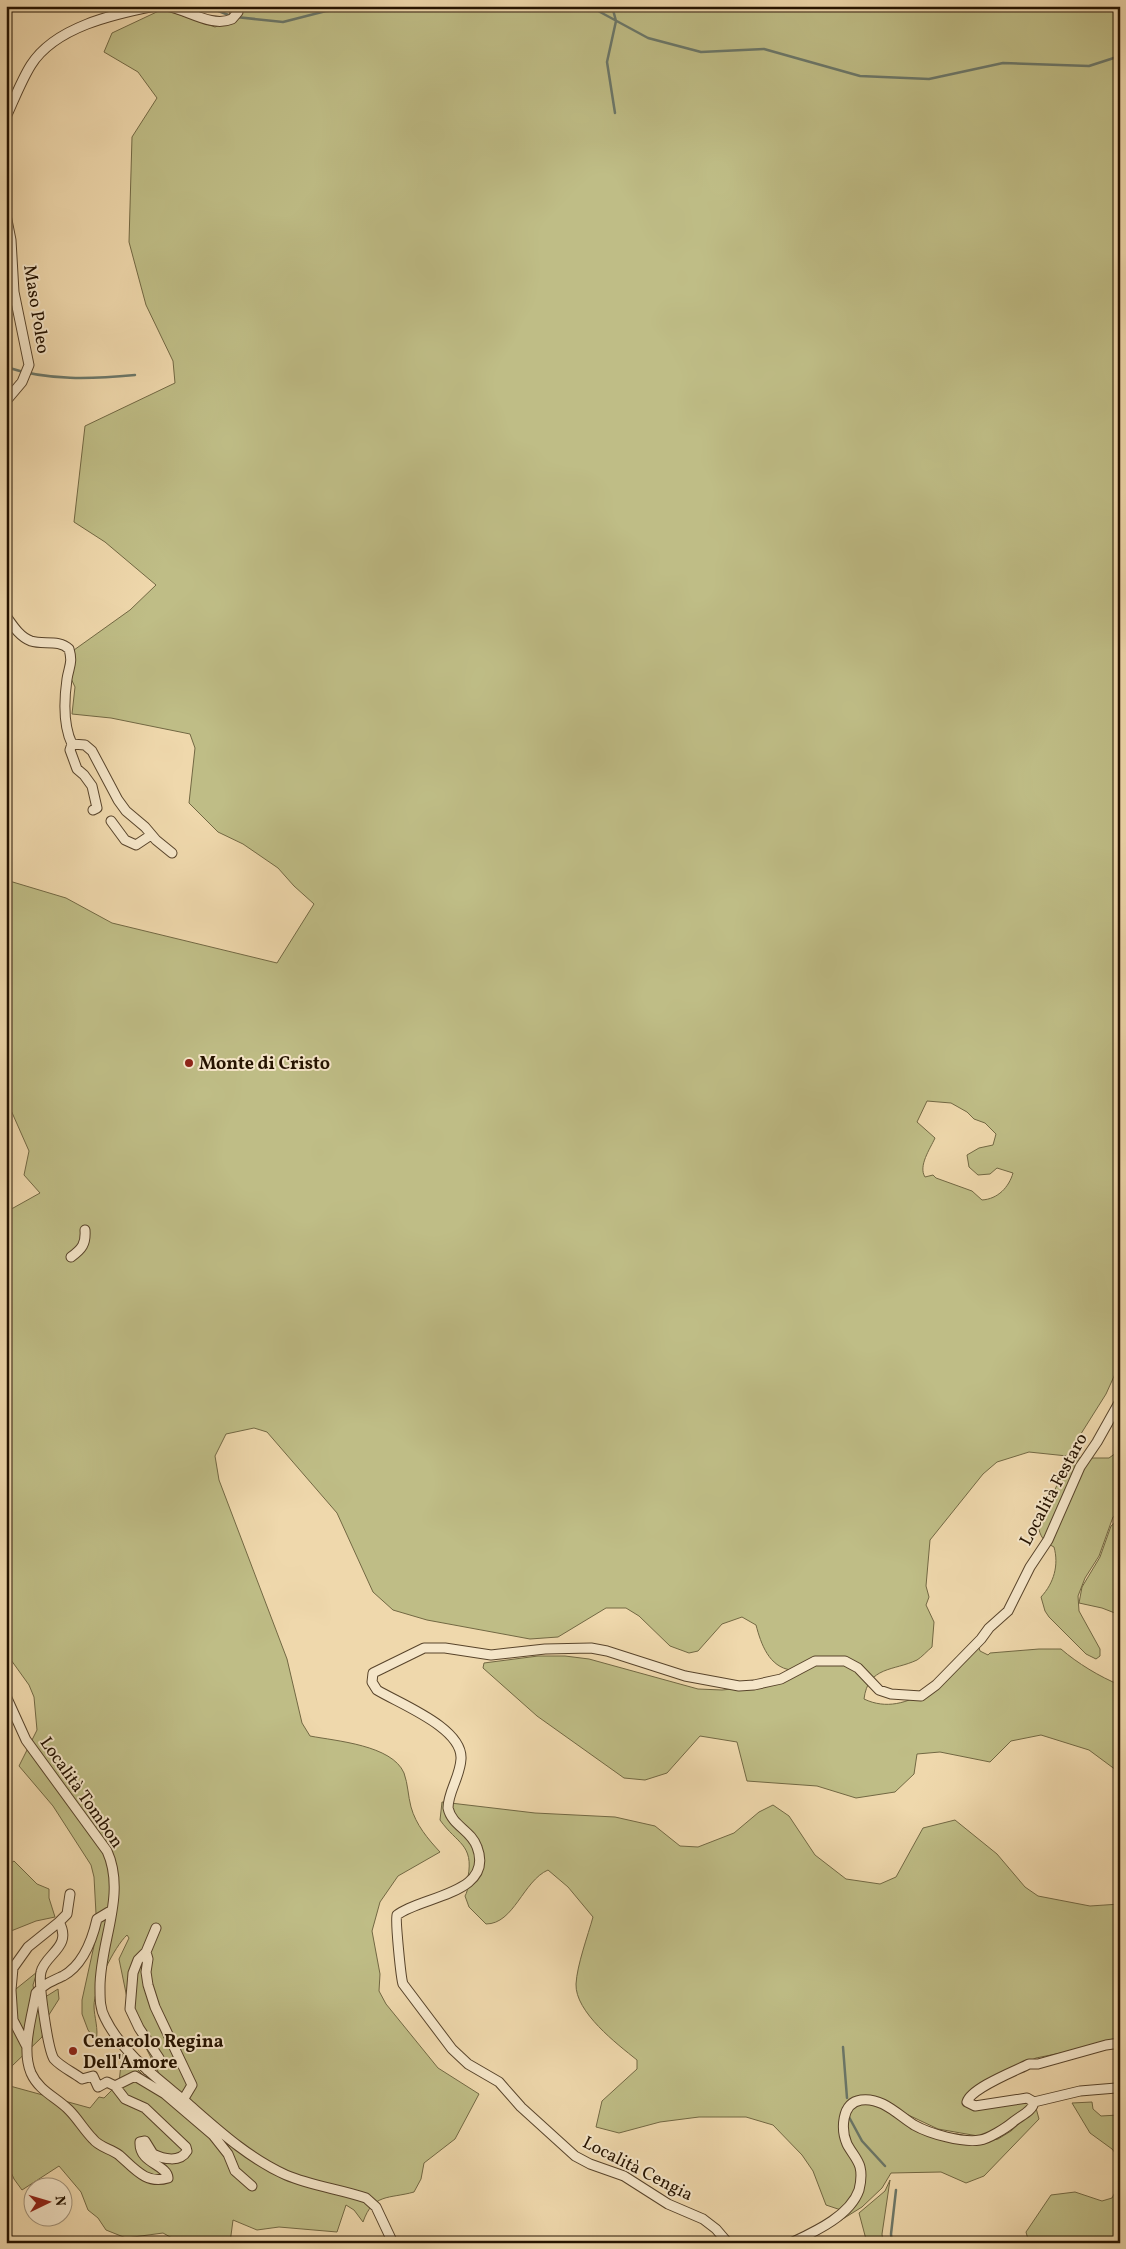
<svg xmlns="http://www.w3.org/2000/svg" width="1126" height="2249" font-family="Vollkorn,serif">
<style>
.green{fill:#bfbd86;stroke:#726843;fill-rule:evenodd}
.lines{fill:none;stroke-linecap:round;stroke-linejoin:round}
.stream{stroke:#6b7769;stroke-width:2.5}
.street-casing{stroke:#58442b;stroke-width:11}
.street{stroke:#f5e6c9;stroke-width:9}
.poi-dot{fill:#8f2418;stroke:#f5e6c9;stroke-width:2}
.labels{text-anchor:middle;stroke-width:4;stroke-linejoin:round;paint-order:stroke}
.street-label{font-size:18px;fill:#251300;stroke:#f5e6c9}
.poi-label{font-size:18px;font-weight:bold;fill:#251300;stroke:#f5e6c9;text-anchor:start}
</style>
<rect width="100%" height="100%" fill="#efd8ac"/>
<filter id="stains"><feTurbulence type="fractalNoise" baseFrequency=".004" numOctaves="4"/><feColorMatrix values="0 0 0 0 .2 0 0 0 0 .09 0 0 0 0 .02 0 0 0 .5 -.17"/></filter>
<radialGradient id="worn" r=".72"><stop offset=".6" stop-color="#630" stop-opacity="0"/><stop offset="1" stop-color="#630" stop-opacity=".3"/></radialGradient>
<path class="green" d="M 228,6 L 1120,6 L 1120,1363 L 1106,1394 L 1067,1456 L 1029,1452 L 997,1462 L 983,1474 L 930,1540 L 926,1586 L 929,1597 L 926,1605 L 934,1622 L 932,1647 C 927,1651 922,1657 917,1660 C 894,1671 868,1666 864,1699 C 908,1720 949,1674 979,1648 L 980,1651 L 988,1655 L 990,1653 L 1039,1649 L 1061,1649 C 1077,1663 1100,1677 1120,1685 L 1120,1773 L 1089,1750 L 1041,1735 L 1011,1741 L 990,1762 L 940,1752 L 917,1754 L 914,1774 L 895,1792 L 856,1798 L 817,1786 L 747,1781 L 737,1742 L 700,1736 L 667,1773 L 645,1780 L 624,1778 L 537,1716 L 483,1668 L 484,1663 L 538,1656 L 565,1656 L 589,1659 L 698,1689 L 722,1690 L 752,1687 L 791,1670 C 769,1667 761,1644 756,1625 L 742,1617 L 722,1624 L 698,1651 L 689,1653 L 670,1646 L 639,1616 L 626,1608 L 606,1608 L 558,1637 L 530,1639 L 427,1620 L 393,1610 L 373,1592 L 337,1513 L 267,1432 L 254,1428 L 226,1434 L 215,1456 L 219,1480 L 287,1659 L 302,1723 L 310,1736 C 336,1741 392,1745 404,1773 C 408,1784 408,1796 411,1807 C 416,1825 428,1839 440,1852 L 398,1876 L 380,1902 L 372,1931 L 380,1974 L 379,1991 L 386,2004 L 438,2068 L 479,2094 L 455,2139 L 424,2163 L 421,2179 L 414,2192 C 389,2199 373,2193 363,2222 L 354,2210 L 346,2205 L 337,2232 L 279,2227 L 257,2230 L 233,2220 L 230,2243 L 181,2243 L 163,2233 L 126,2238 L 106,2230 L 98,2218 L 88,2210 L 81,2192 L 59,2166 L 22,2190 L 14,2179 L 6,2161 L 6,1997 L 37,1972 L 33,1985 L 35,1999 L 42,1999 L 58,1989 L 59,1999 L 45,2021 L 42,2037 L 12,2066 L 10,2086 L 90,2108 L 99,2097 L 104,2098 L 119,2083 L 122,2054 L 162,2094 L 170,2095 L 144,2044 L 127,1998 L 119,1959 L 129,1938 L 127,1935 C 114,1947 94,1988 94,2006 C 94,2017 99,2029 96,2041 L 88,2030 L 82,2014 L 82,2000 L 97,1932 L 94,1877 L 91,1865 L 53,1806 L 19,1766 L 37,1730 L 34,1697 L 29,1685 L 6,1653 L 6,1212 L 40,1193 L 24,1175 L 29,1151 L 6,1099 L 6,880 L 66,898 L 112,923 L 277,963 L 314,904 L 294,886 L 278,868 L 243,844 L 218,832 L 189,803 L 195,748 L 190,734 L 111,718 L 72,714 L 75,687 L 68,672 L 74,650 L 130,610 L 156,585 L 105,542 L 74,522 L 85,426 L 175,383 L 173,361 L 146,305 L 129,242 L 132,137 L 157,98 L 138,72 L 104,52 L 112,33 L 163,9 L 215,27 L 229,21 L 230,15 ZM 927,1101 L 951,1103 L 967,1112 L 974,1119 L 985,1123 L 996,1134 L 993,1145 L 979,1148 L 967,1155 L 969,1167 L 978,1175 L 990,1174 L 997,1168 L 1013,1173 C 1009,1187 998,1199 982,1200 L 972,1191 L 936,1178 L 933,1175 L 925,1177 C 918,1166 930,1149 935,1138 L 917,1122 Z
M 1120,1450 L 1120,1514 L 1113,1517 L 1099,1556 L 1085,1578 L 1078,1596 L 1079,1611 L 1100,1649 L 1100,1656 L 1096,1659 L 1086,1654 L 1049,1617 L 1045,1611 L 1041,1597 C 1054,1583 1059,1565 1054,1547 C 1044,1542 1040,1537 1038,1525 L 1070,1458 L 1109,1458 Z
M 1120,1518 L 1120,1615 L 1102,1608 L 1079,1603 L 1082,1587 L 1100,1557 L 1111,1526 Z
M 442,1802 L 535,1813 L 615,1817 L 655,1826 L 680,1846 L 698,1847 L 734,1833 L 759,1812 L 773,1805 L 789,1816 L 815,1855 L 846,1879 L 880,1884 L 896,1877 L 923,1828 L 955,1820 L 997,1854 L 1025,1887 L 1038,1896 L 1090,1906 L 1120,1904 L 1120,2041 L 1036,2058 L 999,2076 L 965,2103 L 1022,2099 L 1033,2106 L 1009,2129 L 978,2136 L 938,2129 L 885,2104 L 863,2098 L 842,2119 L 858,2168 L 856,2191 L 841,2210 L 826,2205 L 813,2171 L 802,2155 L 773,2125 L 746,2117 L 699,2117 L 660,2122 L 619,2133 L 596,2127 L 602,2101 L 637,2069 L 637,2060 C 617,2044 575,2012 576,1984 C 577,1965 588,1935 593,1917 L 568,1887 L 548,1870 C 523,1881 514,1924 486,1924 L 469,1907 L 465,1896 C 469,1889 467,1884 468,1877 C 474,1844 457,1844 440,1820 Z
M 14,1861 L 37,1884 L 49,1889 L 49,1898 L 55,1917 L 36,1921 L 6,1933 L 6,1866 Z
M 1120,2089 L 1120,2159 L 1112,2149 L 1090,2133 L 1072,2103 L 1092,2102 L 1093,2109 L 1101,2116 L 1118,2115 L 1115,2093 Z
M 868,2102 L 915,2123 L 948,2135 L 957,2134 L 987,2141 L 998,2139 L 1011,2131 L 1036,2108 L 1039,2119 L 984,2176 L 966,2183 L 941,2172 L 891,2173 L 882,2188 L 862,2207 L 825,2230 L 840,2215 L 863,2179 L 846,2134 L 849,2109 Z
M 890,2180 L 882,2234 L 883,2243 L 867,2243 L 859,2213 L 885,2191 Z
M 1120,2183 L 1120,2243 L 1080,2243 L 1078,2241 L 1076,2243 L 1029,2243 L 1026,2232 L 1051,2195 L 1075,2192 L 1102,2201 L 1112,2198 Z"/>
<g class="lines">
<path class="stream" d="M 206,6 L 231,16
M 589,6 L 648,38 L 701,52 L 764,49 L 860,76 L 929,79 L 1003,63 L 1089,66 L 1120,56
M 612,6 L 616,21 L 607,62 L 615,113
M 236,17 L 283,22 L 326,11 L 393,6
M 6,367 C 48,381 92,379 135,375
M 843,2047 L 847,2098
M 849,2117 L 862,2141 L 885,2166
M 892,2243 L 891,2234 L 896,2190"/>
<defs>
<path id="street" d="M 166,6 C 187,9 211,28 232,19 L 238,12 L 236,6
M 6,117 C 14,100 21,81 31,65 C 55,27 114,14 155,6
M 6,215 L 11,240 L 14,292 L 29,365 L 22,382 L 6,401
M 6,616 C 13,626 20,637 31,641 C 43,645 59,639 69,649 C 73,663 69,666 67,679 C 64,700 63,725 72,744 L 70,750 L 77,769 L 84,775 L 92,786 L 97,808 L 93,810
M 72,744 L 85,745 L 92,751 L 118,800 L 126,811 L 145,827 L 156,840 L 172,853
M 111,821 L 125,840 L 136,845 L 151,835
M 71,1257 C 82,1249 86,1244 85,1230
M 6,1696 L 26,1740 L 107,1851 C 127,1895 99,1944 100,1989 C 100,1999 100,2009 105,2018 C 122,2053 157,2078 186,2102 C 217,2129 248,2158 286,2175 C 312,2186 340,2189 366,2198 L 376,2207 L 393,2243
M 59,1922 L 67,1914 L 70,1894
M 146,1952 L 156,1928
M 27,2047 L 13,2020 L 11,1990 L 13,1968 L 28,1947 L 59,1922 C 73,1947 45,1954 41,1972 C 38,1983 48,2050 54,2059 C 61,2067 73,2072 82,2079 L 93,2076 L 98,2087 L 107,2082 L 115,2086 L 125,2099 L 145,2108 L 186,2147 L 187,2151 C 180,2163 163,2159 153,2154 L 145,2141 L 140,2142 C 139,2164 167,2164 168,2178 C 146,2185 134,2168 119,2155 C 111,2149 99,2147 93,2139 C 84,2130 78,2119 69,2110 C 56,2097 39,2091 31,2073 C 21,2049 32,2017 36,1993 C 44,1984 52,1981 63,1976 C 83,1965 92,1941 97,1919 L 112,1910
M 147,2070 L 158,2061 L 159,2058 L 139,2028 L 130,2009 L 133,1973 L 138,1960 L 146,1952 L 148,1959 L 146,1972 L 148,1985 L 155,2007 L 192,2085 L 183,2100
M 115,2086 L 135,2076 L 165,2094 L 213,2135 L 228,2154 L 235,2171 L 252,2186
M 1116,2088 L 1080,2091 L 1034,2102 L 1027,2098 L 975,2106 L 967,2102 C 971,2088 1015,2071 1029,2064 L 1038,2064 L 1106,2045 L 1120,2043
M 728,2243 L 716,2229 L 703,2219 L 668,2204 L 624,2176 L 590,2164 L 575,2156 L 521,2107 L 499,2082 L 468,2064 L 452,2049 L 403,1984 C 401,1979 395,1919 397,1915 C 421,1896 495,1894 477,1847 C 471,1830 452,1826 448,1808 C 448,1792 460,1777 461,1759 C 463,1728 400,1704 377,1690 L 372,1682 L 373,1673 L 424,1648 L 445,1648 L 491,1655 L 545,1649 L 591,1648 L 607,1651 L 685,1676 L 739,1686 L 754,1685 L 781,1679 L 815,1661 L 845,1661 L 858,1668 L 879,1690 L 891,1694 L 921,1696 L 936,1685 L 981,1639 L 989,1628 L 1008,1611 L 1030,1567 L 1048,1540 L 1080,1467 L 1097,1442 L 1120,1401
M 791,2243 C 814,2232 850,2216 859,2190 C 861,2182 862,2175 860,2167 C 858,2159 851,2152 847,2144 C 841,2130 841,2103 861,2100 C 882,2097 898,2115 914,2125 C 930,2134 963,2143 980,2140 C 988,2139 1006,2128 1013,2122 C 1020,2116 1033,2111 1034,2102"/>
</defs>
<use href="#street" class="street-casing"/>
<use href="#street" class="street"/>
</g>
<g class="poi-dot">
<circle cx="189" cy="1063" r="5"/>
<circle cx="73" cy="2051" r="5"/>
</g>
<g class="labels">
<g class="street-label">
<text transform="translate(37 309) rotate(81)" y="6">Maso Poleo</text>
<text transform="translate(1053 1489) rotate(-62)" y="6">Località Festaro</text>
<text transform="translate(82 1792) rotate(55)" y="6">Località Tombon</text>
<text transform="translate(638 2168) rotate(27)" y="6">Località Cengia</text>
</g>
<g class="poi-label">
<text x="199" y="1069">Monte di Cristo</text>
<text x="83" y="2047">Cenacolo Regina<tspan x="83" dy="21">Dell'Amore</tspan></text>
</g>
</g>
<rect width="1126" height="2249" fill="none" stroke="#efd8ac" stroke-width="25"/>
<rect x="8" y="8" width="1111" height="2234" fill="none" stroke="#251300" stroke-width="2.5"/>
<rect x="12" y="12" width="1101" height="2224" fill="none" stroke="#251300"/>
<g transform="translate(48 2202) rotate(85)"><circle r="24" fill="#f5e6c9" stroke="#a29279"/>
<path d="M0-4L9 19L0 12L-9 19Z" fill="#8f2418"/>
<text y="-8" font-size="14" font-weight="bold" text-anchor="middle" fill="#251300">N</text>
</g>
<rect width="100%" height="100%" filter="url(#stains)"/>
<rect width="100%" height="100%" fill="url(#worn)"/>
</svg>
